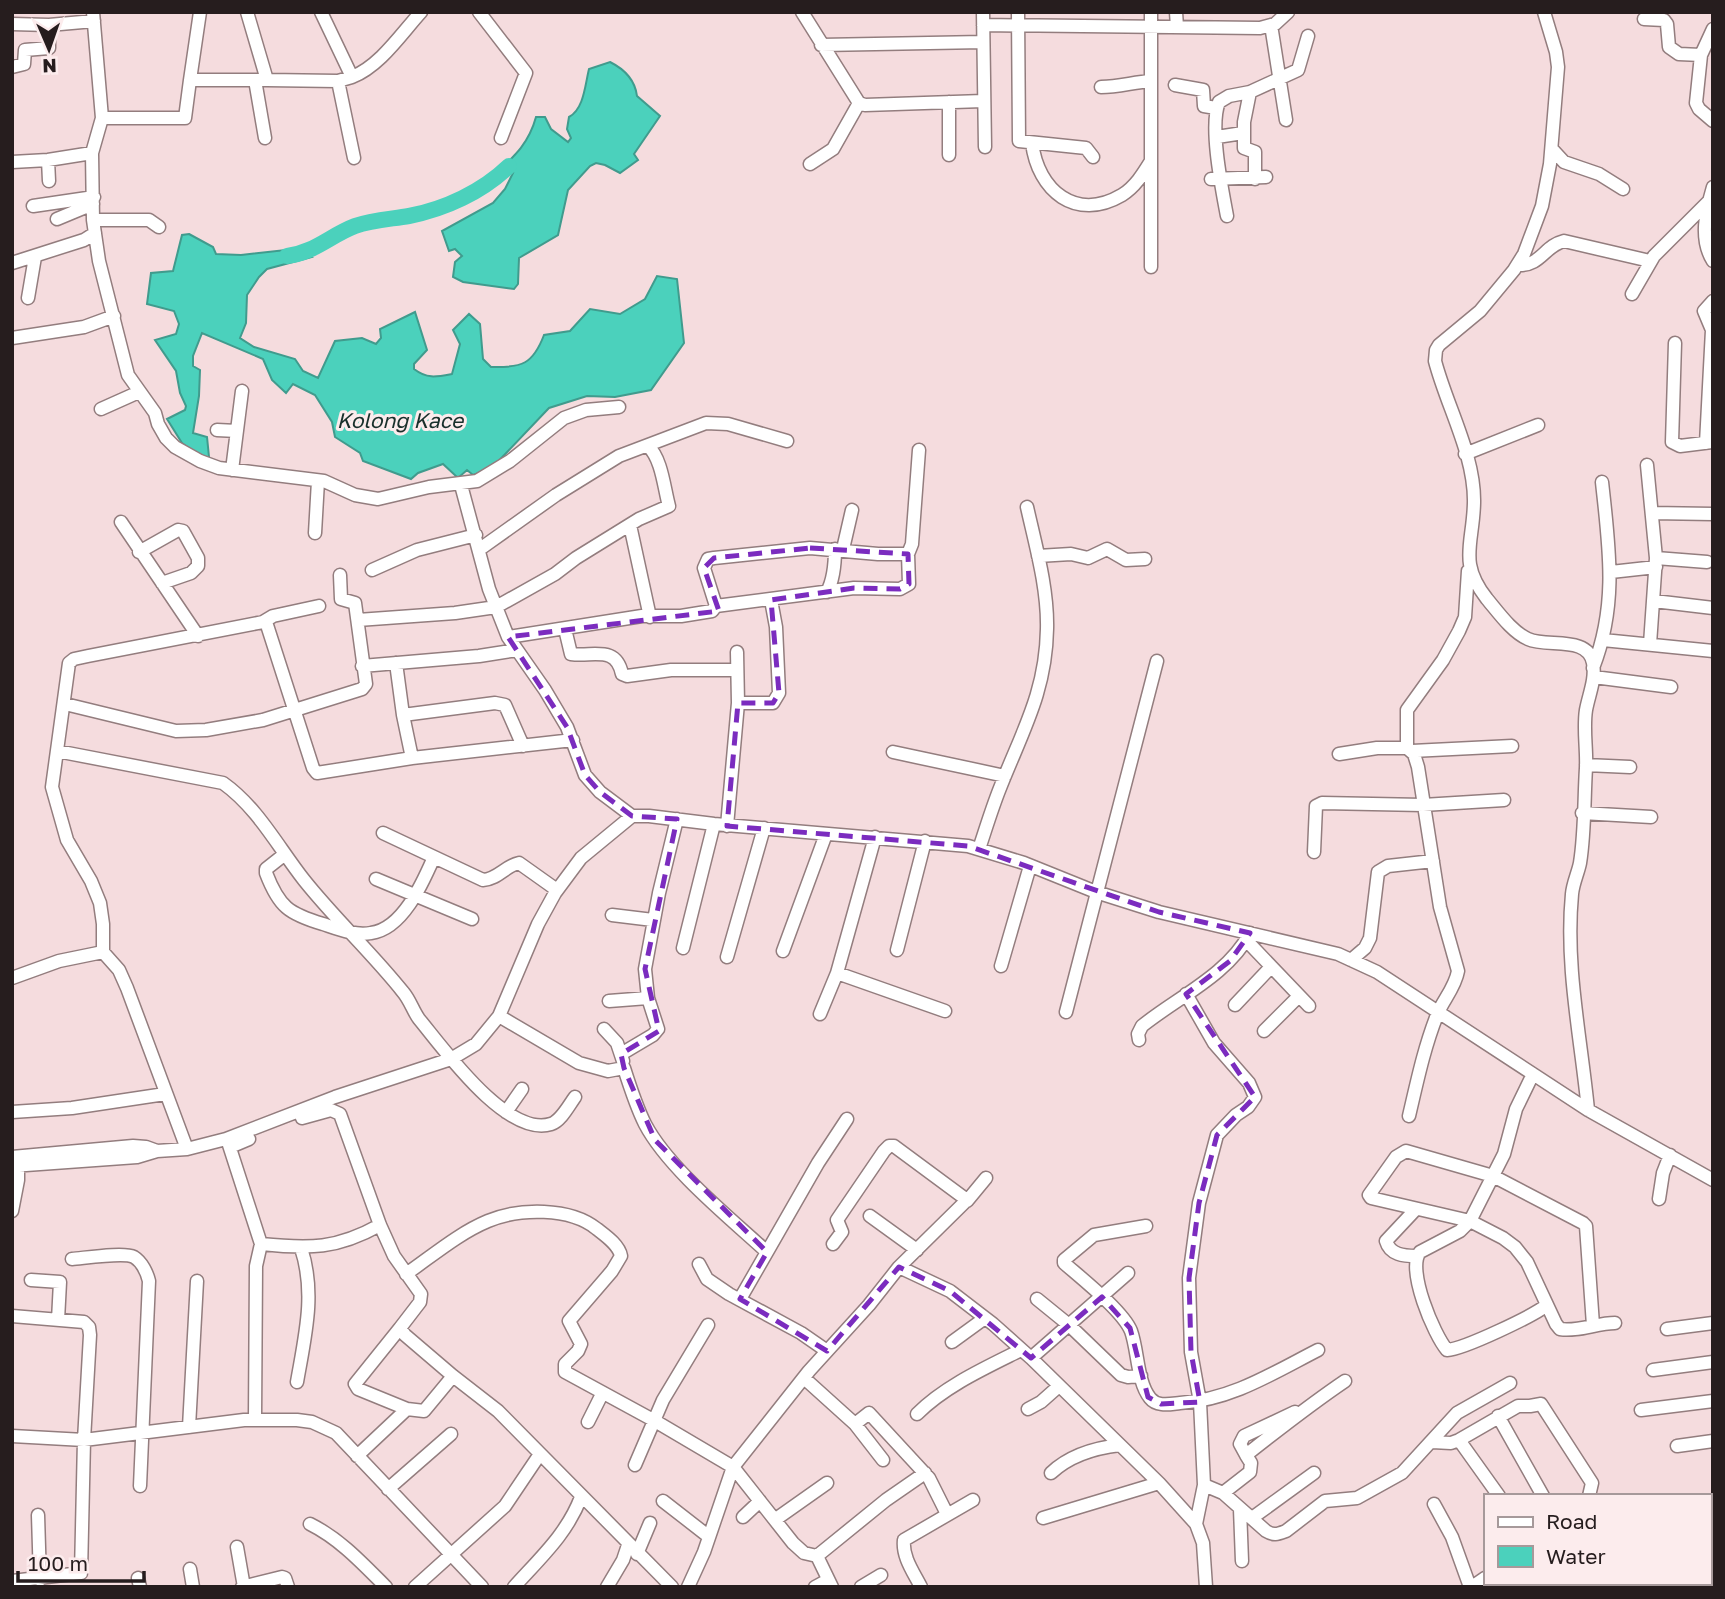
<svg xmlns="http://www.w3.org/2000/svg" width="1725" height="1599" font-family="'Golos Text',sans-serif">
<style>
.water{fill:#4bd1bc;stroke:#409b8d;stroke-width:2}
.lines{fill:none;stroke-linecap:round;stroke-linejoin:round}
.river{stroke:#4bd1bc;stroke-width:16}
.minor-casing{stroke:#937d7e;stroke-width:15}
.minor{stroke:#fff;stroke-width:12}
.marked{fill:none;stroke:#7b2cbf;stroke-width:5;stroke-dasharray:14 9;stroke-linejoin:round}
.labels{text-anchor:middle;stroke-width:6;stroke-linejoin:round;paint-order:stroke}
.water-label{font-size:21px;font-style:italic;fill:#19302c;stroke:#fceced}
</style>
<rect width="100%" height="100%" fill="#f5dcde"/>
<path class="water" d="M 610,62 C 624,69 635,80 637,96 L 660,116 L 634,154 L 638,160 L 620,173 L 605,165 L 596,163 L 590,166 L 568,190 L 558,235 L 519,258 L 518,284 L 514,289 L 463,282 L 453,277 L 455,262 L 462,256 L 455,249 L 449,251 L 442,231 L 493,203 L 505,189 L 513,173 L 509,172 L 500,182 L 491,178 C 512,158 528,146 536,117 L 545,117 L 551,129 L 568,142 L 571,138 L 567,129 L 569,117 C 584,109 585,85 589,69 Z
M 189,234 L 213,247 L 216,254 L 241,255 L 304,248 L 312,257 L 267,269 L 259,277 L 247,295 L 246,323 L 240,338 L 254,347 L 295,359 L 303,371 L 318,378 L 335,341 L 362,338 L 376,344 L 381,338 L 380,329 L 415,312 L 427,350 L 414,364 L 414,369 C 427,379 436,377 452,374 L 460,344 L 453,330 L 469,314 L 480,324 L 483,359 L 491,367 C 522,368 533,364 544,335 L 570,331 L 590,309 L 620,314 L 645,299 L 657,276 L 677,279 L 684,343 L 651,390 L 615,397 L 587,396 L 549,408 L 491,469 L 473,475 L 467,470 L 458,478 L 443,464 L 418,473 L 411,479 L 363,461 L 360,453 L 335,437 L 332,422 L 315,395 L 293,384 L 286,393 L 272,380 L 263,359 L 202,333 L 193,356 L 193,366 L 200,370 L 199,396 L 193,433 L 207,437 L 209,457 L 205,461 L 182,443 L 167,419 L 185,410 L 186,406 L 180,393 L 176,371 L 155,340 L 176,334 L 179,324 L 174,311 L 147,304 L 151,273 L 173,271 L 182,235 Z"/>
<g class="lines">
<path class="river" d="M 287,256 C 314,253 331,235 355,226 C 372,220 392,219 409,216 C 445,209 482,192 509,166"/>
<defs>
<path id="minor" d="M 93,12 L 102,118 L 92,153 L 93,220 L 99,261 L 128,375 L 155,413 L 158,424 L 166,438 L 175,447 L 200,461 L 219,468 L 324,481 L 355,495 L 378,499 L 429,487 L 477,481 L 510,461 L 564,418 L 586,410 L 619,407
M 200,12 L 190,80 L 267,80
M 247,12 L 267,80 L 338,81 L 352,77 L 321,12
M 479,12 L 526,73 L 501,138
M 802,12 L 859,103 L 865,105 L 983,101
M 983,12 L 985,147
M 1018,12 L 1019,141 L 1086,148 L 1093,157
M 1151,12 L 1151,267
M 1176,12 L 1177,27
M 1544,12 L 1556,52 L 1558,67 L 1550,164 L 1542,206 L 1524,254 L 1514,270 L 1480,311 L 1439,345 L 1436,350 L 1435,361 C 1447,407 1475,455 1474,503 C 1473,545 1458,562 1487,599 C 1498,612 1512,632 1528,639 C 1547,648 1588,635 1593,663 C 1596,679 1589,694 1586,710 C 1583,729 1587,749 1586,768 C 1584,799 1585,832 1580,863 C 1578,873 1573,883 1572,894 C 1565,966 1581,1038 1588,1110
M 1644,19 L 1664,20 L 1667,24 L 1669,47 L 1679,54 L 1701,55
M 12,24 L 49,25
M 983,25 L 1260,28 L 1275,24 L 1288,12
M 1271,25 L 1286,120
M 1713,29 L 1701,55 L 1696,103 L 1699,109 L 1713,121
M 821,45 L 983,42
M 12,67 L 24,64 L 25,50 L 49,48 L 49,25 L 94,21
M 352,77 C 380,66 401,34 421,12
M 255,80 L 265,138
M 338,81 L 354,158
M 1175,85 L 1203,90 L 1204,106 L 1216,108
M 1101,87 C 1119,87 1134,82 1151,81
M 1250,92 L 1244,122 L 1244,148 L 1255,152 L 1255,179
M 949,102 L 949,155
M 102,118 L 185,118 L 190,80
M 1217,137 L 1243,133
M 1032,143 C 1038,191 1076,222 1122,195 C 1135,187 1143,174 1151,161
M 1552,149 L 1564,162 L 1599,174 L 1623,189
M 48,160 L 49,181
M 12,162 L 48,160 L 92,153
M 810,164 L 833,149 L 859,103
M 1211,179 L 1266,177
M 1713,187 C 1706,211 1699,239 1713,261
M 33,206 L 94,197
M 1227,216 C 1222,189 1209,126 1219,102 L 1229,96 L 1250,92 L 1298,70 L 1308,36
M 57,219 L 93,204
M 93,220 L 149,220 L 159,227
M 12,263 L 84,240 L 95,233
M 1518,265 C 1541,266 1544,246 1564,241 L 1650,261
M 1632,294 L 1654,256 L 1709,201
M 28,298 L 35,257
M 12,338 L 84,327 L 114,316
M 1675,343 L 1672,442 L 1680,446 L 1712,442
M 101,409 L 139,392
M 217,430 L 237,431
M 1706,443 L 1712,330 L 1704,311 L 1713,301
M 1465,454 L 1538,425
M 1647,465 L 1656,558 L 1650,644
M 232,470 L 242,391
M 461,485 L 489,589 L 508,637 L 545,690 L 567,727 L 585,775 L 600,792 L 632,816
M 1652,513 L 1713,514
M 121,522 L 198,636
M 630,525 L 650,617
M 315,533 L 318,481
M 480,549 L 556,495 L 619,456 L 706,423 L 728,424 L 787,441
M 843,549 L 852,510
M 139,552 L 178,530 L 183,531 L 198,558 L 198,566 L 191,573 L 162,583
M 1038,556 L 1071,554 L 1088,558 L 1107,549 L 1126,560 L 1145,559
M 1656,558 L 1707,562
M 372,570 L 417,550 L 476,535
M 1611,572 L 1656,567
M 827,592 C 834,579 835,563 835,549
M 1654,601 L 1713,608
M 716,606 L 854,588 L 900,589 L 909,584 L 908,554
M 358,620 L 455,613 L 496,607 L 555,574 L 576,558 L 639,519 L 669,506 C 664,488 662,459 648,446
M 263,622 L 267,625 L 313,768 L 317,773 L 412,758 L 573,740
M 565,629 L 571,654 C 593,657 616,645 622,674 L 627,676 L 671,670 L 736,670
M 508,637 L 642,616 L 681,616 L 712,611 L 716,606 L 704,568 L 708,559 L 714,558 L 810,548 L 878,554 L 908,554 L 912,544 L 919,450
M 1603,640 L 1713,651
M 396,663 L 403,715
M 362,666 L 479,656 L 517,650
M 1593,668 C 1618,604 1609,547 1602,482
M 1594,677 L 1671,687
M 738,703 L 773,703 L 779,693 L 776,627 L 771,600
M 65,704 L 176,731 L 206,730 L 263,720 L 362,689 L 366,684 L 355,603 L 341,599 L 340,575
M 57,751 L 223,783 C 258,808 278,847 304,880 C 335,919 372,953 403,992 C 410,1000 413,1011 419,1019 C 443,1048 507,1138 551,1124 C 561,1121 569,1105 575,1097
M 1412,751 L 1512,746
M 893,752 L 1005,776
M 1339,754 L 1377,748 L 1407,748
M 412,758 L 403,715 L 495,703 L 505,705 L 523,746
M 1586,765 L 1630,767
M 1582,813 L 1651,817
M 727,826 L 738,703 L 737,652
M 383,833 L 483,880 C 498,879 505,866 519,863 L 557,890
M 979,849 C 986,828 992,808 1000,788 C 1022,732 1046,692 1047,629 C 1048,589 1036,547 1027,507
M 1314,852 L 1316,806 L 1322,803 L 1423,805 L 1504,800
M 285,854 L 266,869 L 266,873 C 279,907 289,914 323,924 C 338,929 355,936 371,933 C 403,929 423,882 434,857
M 376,879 L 472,919
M 612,915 L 653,920
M 1246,940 L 1309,1006
M 683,948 L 714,824
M 897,950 L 925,841
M 783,951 L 826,834
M 727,957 L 764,828
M 1351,960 L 1365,948 L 1370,938 L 1378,872 L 1388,866 L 1433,861
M 1001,966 L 1030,866
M 837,973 L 945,1011
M 12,978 L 59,961 L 103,952
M 1186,994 L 1214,1043 L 1249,1083 L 1255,1097 L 1248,1107 L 1236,1115 L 1217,1135 L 1199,1203 L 1189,1278 L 1191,1352 L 1200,1402 L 1204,1485 L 1196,1524
M 609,1001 L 648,998
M 1235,1005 L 1271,967
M 1066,1012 L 1157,661
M 820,1014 L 837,973 L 875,837
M 499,1016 L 579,1063 L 608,1071 L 624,1068 C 630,1087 636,1106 645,1124 C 668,1168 730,1218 767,1252 L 740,1299
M 604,1029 L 617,1043 L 623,1061
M 1264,1031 L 1299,996
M 1139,1040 L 1138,1034 L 1142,1026 C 1178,997 1228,975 1250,933
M 621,1054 L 653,1035 L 658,1029 L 648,998 L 645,969 L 659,893 L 677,819
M 1533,1074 L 1516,1109 L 1504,1154 L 1470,1221 L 1460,1231 L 1420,1252 C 1406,1269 1434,1335 1447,1350 C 1464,1349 1533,1316 1547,1305
M 12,1112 L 72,1108 L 165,1094
M 506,1112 L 522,1089
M 1409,1116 C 1417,1082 1424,1048 1437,1015 C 1443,1000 1455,988 1458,971 L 1440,907 L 1418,767 L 1414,754 L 1407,748 L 1407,710 L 1443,660 L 1459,631 L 1465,617 L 1468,571
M 302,1118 L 331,1110 L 340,1114 L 380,1225 L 394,1256 L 421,1294 L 420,1302 L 400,1328 L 405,1335 L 453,1376 L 498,1411 L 672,1587
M 228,1142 L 261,1244 L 256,1266 L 255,1420
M 230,1147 L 249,1139
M 187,1149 L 127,988 L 119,970 L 103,952 L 103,924 L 100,903 L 91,881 L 67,840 L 52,787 L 69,663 L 74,659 L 88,656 L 263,622 L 273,616 L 319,606
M 12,1157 L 133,1146 L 146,1147 L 157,1151
M 12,1166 L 137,1157 L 157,1151 L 187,1149 L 226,1139 L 335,1097 L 451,1059 L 476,1044 L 499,1016 L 538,924 L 555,893 L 581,858 L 632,816 L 649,816 L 714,824 L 968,846 L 1024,863 L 1096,892 L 1159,912 L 1338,954 L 1377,972 L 1588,1110 L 1713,1180
M 1659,1199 L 1663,1173 L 1670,1155
M 967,1201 L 986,1178
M 1416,1209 L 1386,1241 C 1390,1255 1404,1256 1416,1256
M 12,1211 L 18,1180 L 18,1160
M 870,1216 L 917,1250
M 1146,1226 L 1094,1235 L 1064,1260 L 1064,1263 C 1081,1278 1123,1311 1131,1331 C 1138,1350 1137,1382 1150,1398 C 1157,1407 1170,1404 1180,1403 C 1231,1400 1273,1373 1318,1350
M 261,1244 C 310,1249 337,1249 380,1225
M 833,1244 L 842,1232 L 837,1220 L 884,1151 L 889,1146 L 894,1146 L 967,1200 L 899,1267
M 767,1252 L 818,1163 L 847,1119
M 72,1259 C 85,1258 124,1252 134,1257 C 142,1262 147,1273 149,1281 L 140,1486
M 699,1264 L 707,1279 L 729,1294 L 801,1333 L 827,1351
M 406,1274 C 432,1256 459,1233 488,1221 C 519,1208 570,1207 597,1229 C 606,1236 619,1245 621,1256 L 612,1271 L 569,1321 L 581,1344 L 578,1351 L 565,1364 L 565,1372 L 655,1421 L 733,1467 L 793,1543 L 804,1553 L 817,1556
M 31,1280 L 60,1282 L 58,1320
M 1037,1299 L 1069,1325 L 1121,1375 L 1128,1377 L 1141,1376
M 12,1316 L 84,1322 L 89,1327 L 90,1335 L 84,1440 L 81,1573 L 12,1581
M 1593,1325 L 1586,1226 L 1583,1223 L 1493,1176 L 1406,1151 L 1396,1157 L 1369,1195 L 1371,1198 L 1470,1221 L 1503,1238 L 1515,1247 L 1527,1262 L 1556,1324 L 1560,1329 C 1578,1332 1597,1323 1615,1323
M 400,1328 L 355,1384 L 358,1389 L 407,1409
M 1667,1329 L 1713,1323
M 952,1342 L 985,1318
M 1031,1358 L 1128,1273
M 1653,1370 L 1713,1362
M 804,1378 L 855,1424 L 883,1460
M 297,1382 C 305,1336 316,1293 301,1248
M 1028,1409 L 1041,1402 L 1059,1386
M 1641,1410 L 1713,1401
M 917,1414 C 945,1386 985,1368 1021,1350
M 1498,1416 L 1543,1496
M 588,1422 L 602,1394
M 855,1424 L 869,1413 L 929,1478 L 947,1514
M 189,1427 L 197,1281
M 12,1436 L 84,1440 L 244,1420 L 297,1420 L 312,1422 L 336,1433 L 482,1587
M 1459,1440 L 1499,1496
M 1432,1442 L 1451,1443 L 1459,1440 L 1518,1406 L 1530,1406 L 1541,1404 L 1592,1483 L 1589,1496
M 1677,1446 L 1713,1441
M 1246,1455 L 1240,1444 L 1244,1436 L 1295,1412
M 357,1456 L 407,1409 L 424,1411 L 453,1376
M 635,1465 L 663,1400 L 708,1325
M 1051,1473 C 1070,1455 1094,1448 1120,1445
M 1204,1485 L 1223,1493 L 1266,1531 C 1274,1536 1278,1534 1286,1531 L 1325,1501 L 1357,1498 L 1402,1473 L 1457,1413 L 1510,1383
M 388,1489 L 451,1434
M 1223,1493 L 1250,1472 L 1251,1463 L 1246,1455 C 1279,1429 1311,1404 1345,1381
M 663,1501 L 708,1536
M 1434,1504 L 1452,1537 L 1470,1587
M 1240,1509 L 1242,1561
M 38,1515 L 40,1580
M 743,1517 L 760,1501
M 1043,1518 L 1159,1483
M 1252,1518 L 1314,1473
M 776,1519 L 827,1483
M 310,1524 C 340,1539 362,1563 386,1587
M 237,1547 L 244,1587
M 637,1554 L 650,1523
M 190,1569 L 193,1587
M 138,1578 L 140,1587
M 1520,1583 L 1523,1587
M 1579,1583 L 1581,1587
M 1641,1583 L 1643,1587
M 242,1587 L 282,1577 L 285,1578 L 288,1587
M 415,1587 L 505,1506 L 540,1454
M 514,1587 C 540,1558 567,1534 581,1497
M 607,1587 L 623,1560 L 628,1545
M 688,1587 L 704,1552 L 733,1467 L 809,1371 L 869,1305 L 899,1267 L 950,1291 L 993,1324 L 1031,1358 L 1159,1483 L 1196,1524 L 1203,1543 L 1206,1587
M 815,1587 L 828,1580
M 832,1587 L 817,1556 L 886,1500 L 925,1473
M 861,1587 L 881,1575
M 921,1587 C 914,1573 902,1557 904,1540 L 973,1500
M 1472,1587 L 1485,1578"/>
</defs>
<use href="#minor" class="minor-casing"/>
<use href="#minor" class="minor"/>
</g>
<path class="marked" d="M 810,548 L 908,554 L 909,584 L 900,589 L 854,588 L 771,600 L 779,693 L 773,703 L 738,703 L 727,826 L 968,846 L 1159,912 L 1250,933 L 1230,961 L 1186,994 L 1255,1097 L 1217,1135 L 1199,1203 L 1189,1278 L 1191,1352 L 1200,1402 L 1161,1404 L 1148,1397 L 1130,1328 L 1102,1297 L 1031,1358 L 950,1291 L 899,1267 L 827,1351 L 740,1299 L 767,1252 L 655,1140 L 624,1068 L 621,1054 L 659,1031 L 645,969 L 677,819 L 632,816 L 600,792 L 585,775 L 567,727 L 508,637 L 719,611 L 704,568 L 714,558 Z"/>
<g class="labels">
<g class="water-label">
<text x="400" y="428">Kolong Kace</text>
</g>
</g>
<rect width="1725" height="1599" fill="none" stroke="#261d1e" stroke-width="28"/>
<rect x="1484" y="1494" width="228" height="91" fill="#fceced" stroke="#a6999a" stroke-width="2"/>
<rect x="1498" y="1517" width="35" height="10" fill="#ffffff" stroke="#a6999a" stroke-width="2"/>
<text x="1546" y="1529" font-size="21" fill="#261d1e">Road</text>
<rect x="1498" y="1546" width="35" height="21" fill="#4bd1bc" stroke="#a6999a" stroke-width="2"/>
<text x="1546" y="1564" font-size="21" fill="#261d1e">Water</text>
<g transform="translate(49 49) rotate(178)" stroke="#fceced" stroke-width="5" paint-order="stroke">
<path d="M0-5L12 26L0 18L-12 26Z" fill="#261d1e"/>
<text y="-10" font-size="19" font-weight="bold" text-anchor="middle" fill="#261d1e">N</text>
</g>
<path d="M18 1571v10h126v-10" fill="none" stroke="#261d1e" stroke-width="3.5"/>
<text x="28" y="1571" font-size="21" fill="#261d1e" stroke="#fceced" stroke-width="5" paint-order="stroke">100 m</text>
</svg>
